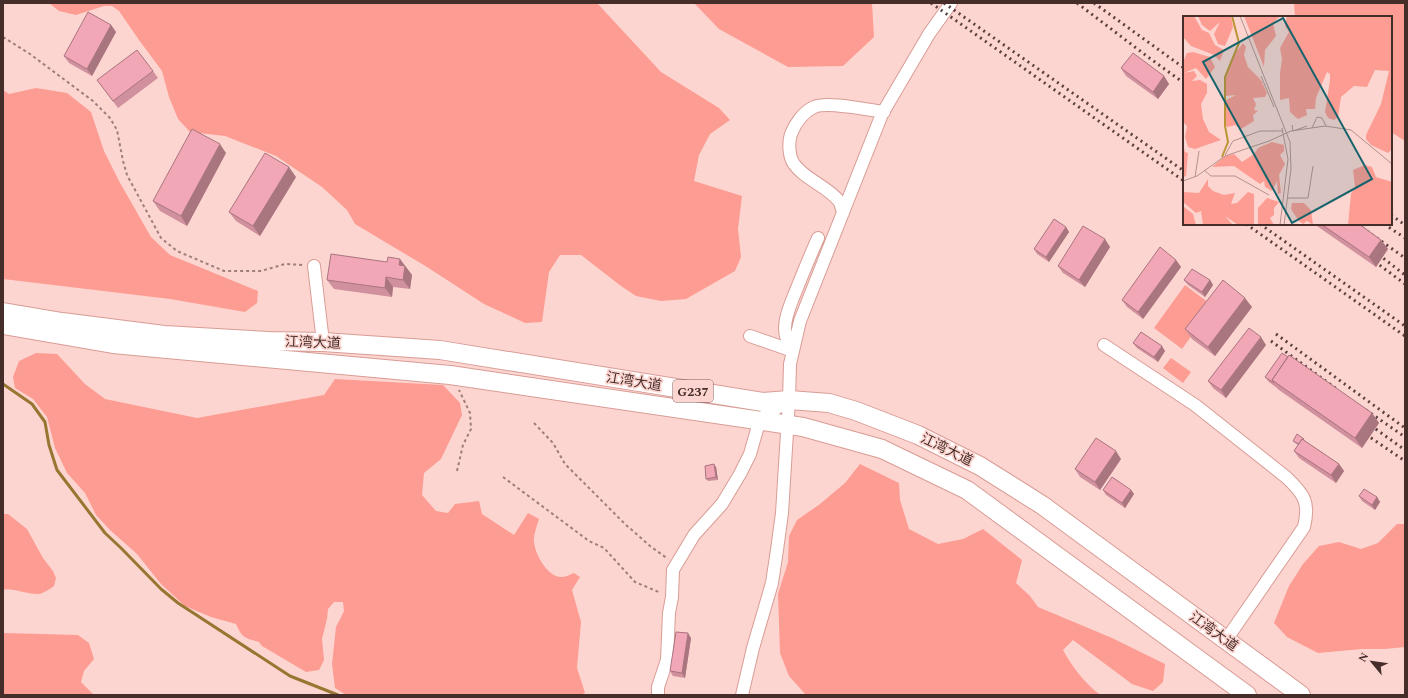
<svg xmlns="http://www.w3.org/2000/svg" width="1408" height="698" font-family="Spectral,'Noto Sans SC',serif">
<style>
.green{fill:#fd9c92}
.lines{fill:none;stroke-linecap:round;stroke-linejoin:round}
.stream{stroke:#987631;stroke-width:3}
.minor-casing{stroke:#d99c95;stroke-width:14}
.highway-casing{stroke:#d99c95;stroke-width:20}
.path{stroke:#9d7e7a;stroke-width:2;stroke-dasharray:3 3;stroke-linecap:butt}
.minor{stroke:#fff;stroke-width:12}
.highway{stroke:#fff;stroke-width:18}
.rail{stroke:#5c423e;stroke-width:3;stroke-dasharray:2 4;stroke-linecap:butt}
.wall{fill:#d0909d}
.shaded-wall{fill:#a9757f}
.building{fill:#f2a7b6;stroke:#a9757f}
.labels{text-anchor:middle;stroke-width:3.5;stroke-linejoin:round;paint-order:stroke}
.shield{fill:#fdd5d0;stroke:#7c5f5c;stroke-width:1}
.shield-label{font-size:13px;font-weight:bold;fill:#452d2a}
.street-label{font-size:14px;fill:#452d2a;stroke:#fdd5d0}
.inset-river{fill:none;stroke:#bb9534;stroke-width:2}
.inset-road{fill:none;stroke:#b3928e;stroke-width:1}
.view{fill:#16636c;fill-opacity:0.15;stroke:#16636c;stroke-width:2}
.inset-edge{fill:none;stroke:#452d2a;stroke-width:2}
</style>
<rect width="100%" height="100%" fill="#fdd5d0"/>
<path class="green" d="M 49,3 L 597,3 L 661,72 L 719,108 L 730,120 L 710,134 L 699,155 L 694,181 L 742,196 L 738,229 L 741,257 L 735,271 L 686,299 L 661,301 L 636,296 L 621,286 L 581,255 L 560,255 L 549,272 L 542,322 L 525,323 L 484,304 L 427,267 L 355,224 L 347,210 L 322,187 L 276,156 L 225,136 L 190,132 L 178,119 L 169,97 L 162,71 L 139,40 L 119,11 L 112,6 L 104,6 L 76,15 L 59,11 Z
M 694,3 L 872,3 L 874,37 L 843,66 L 788,67 L 719,29 Z
M 1294,3 L 1405,3 L 1405,141 L 1391,132 L 1391,17 L 1295,17 Z
M 36,88 L 67,93 L 91,112 L 104,151 L 119,181 L 151,237 L 170,255 L 258,291 L 257,303 L 245,312 L 170,299 L 3,279 L 3,90 L 9,94 Z
M 1185,285 L 1213,306 L 1182,349 L 1154,328 Z
M 36,353 L 57,354 L 85,384 L 105,399 L 197,418 L 324,395 L 335,379 L 443,385 L 460,403 L 462,415 L 441,459 L 424,473 L 422,495 L 436,511 L 448,513 L 455,504 L 479,501 L 482,514 L 514,535 L 528,513 L 539,519 C 537,525 535,531 534,537 C 532,550 547,578 562,577 C 566,577 571,574 574,573 L 580,577 L 572,590 L 581,622 L 577,668 L 585,693 L 581,695 L 346,695 L 335,688 L 332,664 L 336,627 L 344,611 L 343,602 L 334,602 L 328,609 L 327,619 L 322,639 L 324,660 L 319,670 L 306,672 L 262,646 L 259,642 C 245,638 242,638 236,624 L 211,617 L 185,606 L 161,584 L 137,554 L 110,530 L 96,515 L 85,493 L 67,473 L 55,448 L 47,417 L 33,399 L 15,388 L 13,377 L 19,361 Z
M 1171,358 L 1191,372 L 1183,383 L 1163,368 Z
M 860,464 L 899,483 L 900,500 L 909,529 L 938,544 L 963,539 L 983,529 L 1022,560 L 1016,583 L 1030,596 L 1038,607 L 1112,638 L 1165,664 L 1163,682 L 1153,691 L 1132,684 L 1073,640 L 1063,650 C 1072,667 1085,683 1100,695 L 806,695 L 789,676 L 780,653 L 778,594 L 788,562 L 789,536 L 797,520 L 820,504 L 845,483 Z
M 3,514 L 8,514 L 27,529 L 43,558 L 53,571 L 56,578 L 54,586 C 50,589 44,593 39,594 C 29,595 10,587 3,590 Z
M 1397,524 L 1405,524 L 1405,647 L 1385,649 L 1362,649 L 1318,653 L 1287,637 L 1274,623 L 1289,586 L 1303,564 L 1319,546 L 1339,542 L 1361,549 L 1378,543 Z
M 3,633 L 78,635 L 89,643 L 94,659 L 84,671 L 81,682 L 94,695 L 3,695 Z"/>
<g class="lines">
<path class="stream" d="M 3,384 L 32,404 L 45,422 L 49,445 L 57,470 L 105,533 L 121,548 L 161,589 L 178,603 L 290,676 L 338,695"/>
<defs>
<path id="minor" d="M 843,213 C 842,209 841,204 839,201 C 827,186 804,179 794,164 C 789,157 788,143 791,134 C 795,124 803,112 814,107 C 828,101 867,110 884,112
M 314,266 L 323,342
M 750,336 L 793,351
M 1104,345 L 1195,405 L 1286,477 C 1304,494 1310,502 1304,527 L 1226,640
M 793,351 C 788,344 785,337 785,328 C 785,318 789,308 793,298 C 801,278 809,258 818,238
M 658,695 L 658,687 L 667,660 L 669,613 L 672,597 L 673,570 L 694,535 L 722,504 L 740,474 L 750,454 L 760,419 L 788,401
M 742,695 L 753,648 L 772,583 L 777,550 L 782,513 L 789,400 L 790,364 L 800,321 L 882,114 L 929,34 L 951,3"/>
<path id="highway" d="M 3,312 L 62,322 L 164,335 L 269,341 L 323,342 L 440,350 L 763,402 L 789,400 L 829,403 L 856,411 L 918,435 L 980,466 L 1042,505 L 1301,695
M 3,325 L 113,344 L 450,375 L 803,427 L 882,449 L 967,490 L 1247,695"/>
</defs>
<use href="#minor" class="minor-casing"/>
<use href="#highway" class="highway-casing"/>
<path class="path" d="M 3,37 L 30,54 L 93,101 L 110,118 L 117,130 L 123,161 L 127,175 L 161,238 L 177,251 L 224,271 L 261,271 L 285,264 L 303,265
M 534,423 L 553,443 L 565,464 L 625,524 L 650,546 L 668,559
M 457,471 L 463,445 L 471,429 L 470,413 L 459,390
M 503,477 L 589,541 L 604,548 L 635,582 L 661,593"/>
<use href="#minor" class="minor"/>
<use href="#highway" class="highway"/>
<path class="rail" d="M 931,3 L 1184,181
M 944,3 L 1184,171
M 1077,3 L 1148,57 L 1184,83
M 1094,3 L 1184,68
M 1391,215 L 1405,225
M 1246,224 L 1405,336
M 1260,224 L 1405,326
M 1357,224 L 1405,258
M 1384,224 L 1405,238
M 1374,251 L 1405,275
M 1370,258 L 1405,284
M 1276,334 L 1405,428
M 1271,341 L 1338,390
M 1366,410 L 1405,437
M 1366,422 L 1405,450
M 1361,431 L 1405,461"/>
</g>
<path class="wall" d="M 111,25 L 116,32 L 92,76 L 69,63 L 64,56 Z
M 1121,68 L 1164,76 L 1169,84 L 1158,99 L 1126,76 Z
M 153,71 L 158,78 L 118,108 L 97,80 Z
M 226,153 L 187,226 L 160,211 L 153,201 Z
M 296,177 L 260,236 L 236,221 L 229,212 Z
M 1314,224 L 1359,224 L 1381,240 L 1388,249 L 1376,267 Z
M 1066,227 L 1069,232 L 1049,262 L 1037,254 L 1034,249 Z
M 1110,247 L 1085,287 L 1063,273 L 1058,266 Z
M 1176,260 L 1181,267 L 1143,319 L 1127,307 L 1122,300 Z
M 405,266 L 412,275 L 410,289 L 393,287 L 392,297 L 334,289 L 327,280 Z
M 1184,280 L 1210,280 L 1213,285 L 1205,297 L 1188,285 Z
M 1252,307 L 1215,356 L 1192,339 L 1185,329 Z
M 1133,343 L 1165,351 L 1158,362 L 1137,348 Z
M 1266,345 L 1226,398 L 1213,388 L 1208,381 Z
M 1265,377 L 1372,413 L 1379,423 L 1362,448 L 1279,390 L 1277,388 L 1269,382 Z
M 1304,439 L 1305,441 L 1339,464 L 1344,471 L 1336,483 L 1299,458 L 1294,451 L 1298,445 L 1295,443 L 1293,441 Z
M 1121,459 L 1100,490 L 1080,477 L 1075,469 Z
M 716,467 L 718,480 L 708,481 L 706,479 Z
M 1103,490 L 1131,490 L 1134,494 L 1125,508 L 1106,495 Z
M 1359,496 L 1377,497 L 1380,502 L 1375,510 L 1362,501 Z
M 691,638 L 685,678 L 673,676 L 670,671 Z"/>
<path class="shaded-wall" d="M 111,25 L 116,32 L 92,76 L 87,69 Z
M 1164,76 L 1169,84 L 1158,99 L 1153,92 Z
M 220,144 L 226,153 L 187,226 L 181,216 Z
M 289,167 L 296,177 L 260,236 L 253,226 Z
M 1066,227 L 1069,232 L 1049,262 L 1046,257 Z
M 1105,239 L 1110,247 L 1085,287 L 1079,280 Z
M 1381,240 L 1388,249 L 1376,267 L 1369,257 Z
M 400,259 L 412,275 L 410,289 L 403,280 L 399,265 Z
M 1176,260 L 1181,267 L 1143,319 L 1138,312 Z
M 386,277 L 393,287 L 392,297 L 385,288 Z
M 1210,280 L 1213,285 L 1205,297 L 1202,292 Z
M 1245,298 L 1252,307 L 1215,356 L 1208,347 Z
M 1261,337 L 1266,345 L 1226,398 L 1221,390 Z
M 1162,346 L 1165,351 L 1158,362 L 1154,357 Z
M 1372,413 L 1379,423 L 1362,448 L 1355,438 Z
M 1116,451 L 1121,459 L 1100,490 L 1095,482 Z
M 714,464 L 716,467 L 718,480 L 716,477 Z
M 1339,464 L 1344,471 L 1336,483 L 1331,475 Z
M 1131,490 L 1134,494 L 1125,508 L 1122,503 Z
M 1377,497 L 1380,502 L 1375,510 L 1372,505 Z
M 688,633 L 691,638 L 685,678 L 682,673 Z"/>
<path class="building" d="M 88,12 L 111,25 L 87,69 L 64,56 Z
M 137,50 L 153,71 L 113,101 L 97,80 Z
M 1133,53 L 1164,76 L 1153,92 L 1121,68 Z
M 192,129 L 220,144 L 181,216 L 153,201 Z
M 265,153 L 289,167 L 253,226 L 229,212 Z
M 1054,219 L 1066,227 L 1046,257 L 1034,249 Z
M 1321,224 L 1359,224 L 1381,240 L 1369,257 Z
M 1083,226 L 1105,239 L 1079,280 L 1058,266 Z
M 1160,247 L 1176,260 L 1138,312 L 1122,300 Z
M 331,254 L 387,262 L 388,257 L 400,259 L 399,265 L 405,266 L 403,280 L 386,277 L 385,288 L 327,280 Z
M 1192,269 L 1210,280 L 1202,292 L 1184,280 Z
M 1223,280 L 1245,298 L 1208,347 L 1185,329 Z
M 1249,328 L 1261,337 L 1221,390 L 1208,381 Z
M 1141,332 L 1162,346 L 1154,357 L 1133,343 Z
M 1282,353 L 1288,357 L 1272,380 L 1274,383 L 1265,377 Z
M 1289,355 L 1372,413 L 1355,438 L 1272,380 Z
M 1297,434 L 1304,439 L 1303,440 L 1302,439 L 1299,444 L 1293,441 Z
M 1096,438 L 1116,451 L 1095,482 L 1075,469 Z
M 1302,439 L 1339,464 L 1331,475 L 1294,451 Z
M 714,464 L 716,477 L 706,479 L 705,466 Z
M 1112,477 L 1131,490 L 1122,503 L 1103,490 Z
M 1364,489 L 1377,497 L 1372,505 L 1359,496 Z
M 676,632 L 688,633 L 682,673 L 670,671 Z"/>
<g class="labels">
<rect class="shield" x="673" y="380" width="40" height="22" rx="3"/>
<g class="shield-label">
<text x="693" y="396">G237</text>
</g>
<g class="street-label">
<text transform="translate(313 342) rotate(2)" y="5">江湾大道</text>
<text transform="translate(634 381) rotate(9)" y="5">江湾大道</text>
<text transform="translate(947 449) rotate(26)" y="5">江湾大道</text>
<text transform="translate(1214 631) rotate(36)" y="5">江湾大道</text>
</g>
</g>
<g transform="translate(1183 16)">
<rect width="209" height="209" fill="#fdd5d0"/>
<path d="M 0,0 L 11,0 L 19,14 L 26,17 L 32,29 L 41,34 L 37,45 L 31,39 L 8,30 L 0,21 ZM 15,0 L 48,0 L 50,11 L 42,30 L 35,28 L 31,18 L 37,6 L 27,15 L 19,9 ZM 61,0 L 97,0 L 90,7 L 93,20 L 82,34 L 81,51 ZM 104,0 L 209,0 L 209,133 L 205,137 L 188,129 L 183,123 L 183,119 L 198,88 L 206,55 L 192,54 L 184,71 L 171,70 L 158,81 L 155,101 L 151,104 L 145,102 L 142,96 L 147,64 L 147,58 L 144,56 L 133,82 L 132,93 L 123,93 L 124,99 L 115,103 L 107,96 L 106,82 L 97,84 L 97,57 L 99,43 L 97,32 L 106,16 L 102,10 ZM 60,27 L 63,31 L 61,39 L 65,51 L 78,64 L 84,77 L 82,81 L 70,82 L 73,88 L 71,94 L 75,95 L 70,99 L 71,105 L 58,113 L 52,109 L 45,111 L 42,109 L 43,84 L 53,79 L 43,80 L 42,62 L 50,40 ZM 10,36 L 27,41 L 32,51 L 23,63 L 13,52 L 1,57 L 11,55 L 14,60 L 9,65 L 17,64 L 24,68 L 24,77 L 18,88 L 20,103 L 26,116 L 38,124 L 12,133 L 5,131 L 2,121 L 4,110 L 0,106 L 0,46 L 4,37 ZM 89,126 L 101,129 L 101,135 L 97,139 L 102,148 L 96,159 L 98,177 L 95,178 L 94,165 L 89,175 L 82,171 L 81,165 L 77,168 L 51,150 L 29,151 L 42,140 L 51,138 L 59,146 L 71,138 L 75,132 ZM 0,128 L 2,136 L 5,137 L 3,160 L 0,161 ZM 182,149 L 189,151 L 193,161 L 209,166 L 209,209 L 165,209 L 168,178 L 172,171 L 170,154 ZM 25,163 L 25,170 L 30,175 L 41,179 L 52,177 L 48,188 L 54,187 L 65,176 L 71,178 L 71,209 L 55,209 L 42,200 L 50,209 L 20,209 L 18,195 L 13,197 L 1,187 L 0,176 L 16,177 ZM 84,182 L 96,186 L 91,192 L 91,199 L 87,202 L 91,209 L 75,209 L 75,192 ZM 109,187 L 121,187 L 128,194 L 130,209 L 124,205 L 120,208 L 115,204 L 108,193 ZM 0,190 L 10,198 L 13,209 L 0,209 Z" fill="#fd9c92"/>
<path class="inset-river" d="M 39,141 L 45,126 L 42,110 L 42,61 L 56,27 L 49,0"/>
<path class="inset-road" d="M 57,0 L 107,126 L 108,153 L 101,209M 78,60 L 91,91M 109,109 L 110,115 L 124,110M 129,112 L 134,101 L 139,102 L 143,110M 42,139 L 50,125 L 77,115 L 100,115M 21,154 L 28,160 L 52,160 L 86,179M 12,161 L 16,135M 0,165 L 14,160 L 42,140 L 86,125 L 108,115 L 142,110 L 168,114 L 209,148M 105,182 L 125,182 L 130,150M 97,209 L 105,143 L 99,112"/>
<path class="view" d="M 100,2 L 189,163 L 109,207 L 20,46 Z"/>
<rect width="209" height="209" class="inset-edge"/>
</g>
<rect width="1408" height="698" fill="none" stroke="#452d2a" stroke-width="8"/>
<g transform="translate(1372 662) rotate(299)" stroke="#fdd5d0" stroke-width="3" paint-order="stroke">
<path d="M0-3L7 15L0 10L-7 15Z" fill="#452d2a"/>
<text y="-6" font-size="11" font-weight="bold" text-anchor="middle" fill="#452d2a">N</text>
</g>
</svg>
